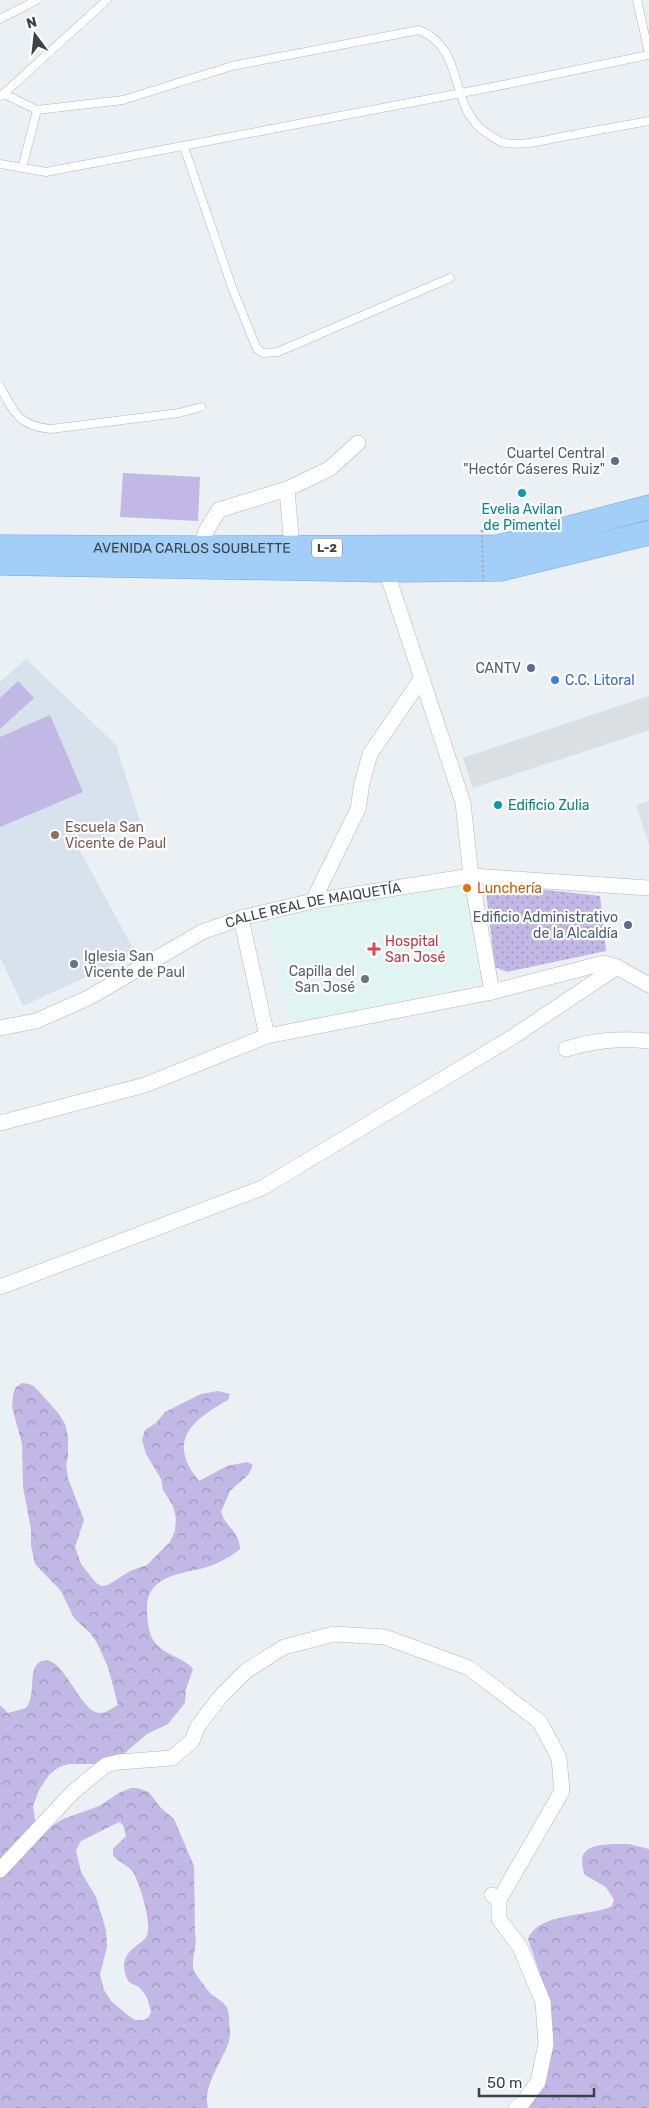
<svg xmlns="http://www.w3.org/2000/svg" width="649" height="2108" font-family="Rubik,sans-serif">
<style>
.residential{fill:#dae2e8}
.education{fill:#d7e2ec}
.medical{fill:#e0f4f2}
.forest{fill:url(#forest-crowns);fill-rule:evenodd}
.park{fill:url(#park-dots)}
.garden{fill:#c2b8e5}
.parking{fill:#dbdfe1}
.lines{fill:none;stroke-linecap:round;stroke-linejoin:round}
.lane-casing{stroke:#aeb9bf;stroke-width:9}
.street-casing{stroke:#aeb9bf;stroke-width:16}
.primary-casing{stroke:#72abdb;stroke-width:25}
.lane{stroke:#fff;stroke-width:8}
.street{stroke:#fff;stroke-width:15}
.primary{stroke:#a2cef7;stroke-width:24}
.path-bridge{stroke:#a1b3c0;stroke-width:2.5;stroke-dasharray:2.5 2.5;stroke-linecap:butt}
.service-dot{fill:#5c6f8a;stroke:#fff;stroke-width:2}
.culture-dot{fill:#0f9aa8;stroke:#fff;stroke-width:2}
.shop-dot{fill:#3f7fe0;stroke:#fff;stroke-width:2}
.education-dot{fill:#8d6e63;stroke:#fff;stroke-width:2}
.food-dot{fill:#e8710a;stroke:#fff;stroke-width:2}
.health-dot{fill:#e0444e;stroke:#fff;stroke-width:2}
.worship-dot{fill:#6b7280;stroke:#fff;stroke-width:2}
.labels{text-anchor:middle;stroke-width:4.5;stroke-linejoin:round;paint-order:stroke}
.shield{fill:#fff;stroke:#757b7f;stroke-width:1}
.shield-label{font-size:12px;font-weight:bold;fill:#3a4348}
.service-label{font-size:14px;fill:#4e5e75;stroke:#fff;text-anchor:end}
.culture-label{font-size:14px;fill:#0d838f;stroke:#fff}
.street-label{font-size:14px;fill:#3a4348;stroke:#fff}
.shop-label{font-size:14px;fill:#366cbe;stroke:#fff;text-anchor:start}
.education-label{font-size:14px;fill:#785e54;stroke:#fff;text-anchor:start}
.food-label{font-size:14px;fill:#c56008;stroke:#fff;text-anchor:start}
.health-label{font-size:14px;fill:#be3a42;stroke:#fff;text-anchor:start}
.worship-label{font-size:14px;fill:#5b616d;stroke:#fff;text-anchor:start}
</style>
<defs>
<pattern id="forest-crowns" width="20" height="18" patternUnits="userSpaceOnUse" patternTransform="scale(1.25)"><rect width="20" height="18" fill="#c2b8e5"/><path d="M2 6a3 3 0 1 1 6 0M12 15a3 3 0 1 1 6 0" fill="none" stroke="#9f97bc"/></pattern>
<pattern id="park-dots" width="8" height="8" patternUnits="userSpaceOnUse" patternTransform="scale(1.25)"><rect width="8" height="8" fill="#c2b8e5"/><path d="M2 2h.1M6 6h.1" fill="none" stroke="#9f97bc" stroke-width="1.8" stroke-linecap="round"/></pattern>
</defs>
<rect width="100%" height="100%" fill="#ebf0f4"/>
<path class="residential" d="M 649,801 L 649,845 L 636,805 Z"/>
<path class="education" d="M 26,659 L 116,745 L 140,821 L 79,849 L 136,954 L 23,1006 L 0,957 L 0,682 Z"/>
<path class="medical" d="M 460,881 L 472,924 L 473,944 L 482,981 L 291,1025 L 265,918 L 365,897 Z"/>
<path class="forest" d="M 22,1383 L 29,1384 L 34,1386 L 59,1414 L 65,1424 L 68,1436 L 68,1458 L 66,1464 L 68,1478 L 84,1520 L 75,1547 L 81,1564 L 96,1583 L 102,1586 L 108,1585 L 130,1571 L 147,1565 L 170,1542 L 175,1531 L 176,1518 L 173,1506 L 163,1490 L 161,1479 L 146,1454 L 142,1440 L 145,1430 L 156,1423 L 165,1412 L 201,1394 L 218,1391 L 230,1394 L 228,1400 C 192,1420 166,1441 199,1481 L 227,1466 L 247,1462 L 253,1465 L 248,1475 L 230,1491 L 221,1512 C 226,1528 239,1530 240,1549 C 230,1557 219,1563 207,1567 C 182,1574 146,1575 147,1609 C 147,1618 148,1628 151,1636 C 160,1656 182,1655 193,1669 L 186,1689 L 185,1703 L 168,1724 L 147,1734 L 120,1757 L 101,1764 L 69,1764 L 59,1767 L 49,1775 L 39,1790 L 33,1806 L 36,1826 L 45,1830 L 63,1819 L 99,1806 L 119,1793 L 131,1788 L 137,1788 L 149,1792 L 160,1807 L 174,1819 L 194,1866 L 195,1933 C 198,1947 190,1960 194,1971 C 196,1975 207,1989 210,1993 C 215,1998 224,2001 227,2008 C 230,2015 229,2025 230,2031 C 232,2052 201,2081 208,2108 L 0,2108 L 0,1705 L 8,1713 L 26,1708 C 37,1694 27,1669 40,1662 C 62,1649 79,1713 100,1713 C 106,1713 113,1708 118,1705 L 108,1667 L 97,1643 L 91,1634 L 74,1618 L 61,1591 L 35,1564 L 31,1545 L 31,1529 L 23,1487 L 22,1444 L 12,1407 L 13,1395 L 16,1387 ZM 119,1822 L 123,1825 L 126,1836 L 113,1849 L 113,1855 C 118,1862 128,1865 133,1872 C 140,1884 152,1923 147,1935 C 145,1940 140,1943 136,1946 C 122,1956 121,1968 129,1982 L 139,1987 L 147,1997 L 151,2012 L 148,2018 L 143,2020 L 135,2020 L 130,2017 L 111,2001 L 104,1990 L 100,1974 L 107,1947 L 106,1930 L 96,1897 L 81,1872 L 76,1850 L 81,1841 Z
M 614,1844 L 629,1844 L 649,1849 L 649,2108 L 519,2108 L 540,2078 L 545,1989 L 528,1939 C 538,1912 590,1917 612,1906 L 614,1900 L 606,1887 L 585,1875 C 575,1848 592,1845 614,1844 Z"/>
<path class="park" d="M 485,883 L 600,896 L 606,951 L 507,972 L 495,967 Z"/>
<path class="garden" d="M 123,473 L 200,477 L 198,521 L 120,517 Z
M 18,681 L 34,698 L 0,729 L 0,698 Z
M 50,715 L 83,792 L 0,827 L 0,737 Z"/>
<path class="parking" d="M 649,696 L 649,730 L 473,788 L 463,758 Z"/>
<g class="lines">
<defs>
<path id="lane" d="M 637,0 L 649,54
M 0,19 L 37,0
M 4,94 L 37,110 L 123,100 L 232,66 L 419,30 C 468,50 446,107 488,134 C 492,136 497,140 501,142 C 522,147 545,140 566,136 C 594,131 621,126 649,121
M 1,96 L 107,0
M 184,147 L 233,290 L 257,349 L 263,353 L 278,352 L 450,278
M 0,164 L 46,172 L 498,86 L 649,55
M 22,168 L 37,110
M 0,386 C 14,413 19,426 51,429 L 179,413 L 201,407"/>
<g id="street">
<path d="M 287,489 L 292,548"/>
<path d="M 201,548 L 206,531 L 219,510 L 287,489 L 329,469 L 358,443"/>
<path d="M 386,570 L 463,803 L 471,876 L 492,992"/>
<path d="M 313,901 L 358,809 L 362,783 L 370,754 L 422,678"/>
<path d="M 241,918 L 267,1036"/>
<path id="s1" d="M 0,1028 L 36,1021 L 88,998 L 202,932 L 241,918 L 313,901 L 471,876 L 649,888"/>
<path d="M 566,1049 C 596,1040 618,1038 649,1041"/>
<path d="M 0,1123 L 145,1085 L 267,1036 L 492,992 L 604,963 L 617,967 L 649,985"/>
<path d="M 0,1287 L 262,1188 L 514,1036 L 617,967"/>
<path d="M 0,1870 L 73,1792 L 106,1765 L 119,1762 L 172,1758 L 192,1741 L 198,1726 L 221,1696 L 246,1671 L 284,1647 L 334,1634 L 385,1637 L 469,1668 L 540,1722 L 559,1758 L 562,1791 L 499,1900"/>
<path d="M 492,1895 L 499,1900 L 499,1919 L 520,1947 L 543,2002 L 546,2044 L 538,2082 L 521,2105 L 516,2108"/>
</g>
<g id="primary">
<path id="s2" d="M 0,547 L 201,548 L 498,547 L 649,507"/>
<path d="M 0,563 L 386,570 L 500,569 L 649,533"/>
</g>
</defs>
<use href="#lane" class="lane-casing"/>
<use href="#street" class="street-casing"/>
<use href="#primary" class="primary-casing"/>
<use href="#lane" class="lane"/>
<use href="#street" class="street"/>
<use href="#primary" class="primary"/>
<path class="path-bridge" d="M 482,530 L 483,581"/>
</g>
<g class="service-dot">
<circle cx="615" cy="461" r="5"/>
<circle cx="531" cy="668" r="5"/>
<circle cx="628" cy="925" r="5"/>
</g>
<g class="culture-dot">
<circle cx="522" cy="493" r="5"/>
<circle cx="498" cy="805" r="5"/>
</g>
<circle class="shop-dot" cx="555" cy="680" r="5"/>
<circle class="education-dot" cx="55" cy="835" r="5"/>
<circle class="food-dot" cx="467" cy="888" r="5"/>
<path class="health-dot" d="M371.5 941.5h5v5h5v5h-5v5h-5v-5h-5v-5h5z"/>
<g class="worship-dot">
<circle cx="74" cy="964" r="5"/>
<circle cx="365" cy="979" r="5"/>
</g>
<g class="labels">
<rect class="shield" x="312" y="538.5" width="30" height="19" rx="4"/>
<g class="shield-label">
<text x="327" y="552">L-2</text>
</g>
<g class="service-label">
<text x="605" y="458">Cuartel Central<tspan x="605" dy="16">"Hectór Cáseres Ruiz"</tspan></text>
<text x="521" y="673">CANTV</text>
<text x="618" y="922">Edificio Administrativo<tspan x="618" dy="16">de la Alcaldía</tspan></text>
</g>
<g class="culture-label">
<text x="522" y="514">Evelia Avilan<tspan x="522" dy="16">de Pimentel</tspan></text>
<text x="508" y="810" text-anchor="start">Edificio Zulia</text>
</g>
<g class="street-label">
<text dy="5" stroke="none"><textPath href="#s2" startOffset="192">AVENIDA CARLOS SOUBLETTE</textPath></text>
<text dy="5" stroke="none"><textPath href="#s1" startOffset="340">CALLE REAL DE MAIQUETÍA</textPath></text>
</g>
<g class="shop-label">
<text x="565" y="685">C.C. Litoral</text>
</g>
<g class="education-label">
<text x="65" y="832">Escuela San<tspan x="65" dy="16">Vicente de Paul</tspan></text>
</g>
<g class="food-label">
<text x="477" y="893">Lunchería</text>
</g>
<g class="health-label">
<text x="385" y="946">Hospital<tspan x="385" dy="16">San José</tspan></text>
</g>
<g class="worship-label">
<text x="84" y="961">Iglesia San<tspan x="84" dy="16">Vicente de Paul</tspan></text>
<text x="355" y="976" text-anchor="end">Capilla del<tspan x="355" dy="16">San José</tspan></text>
</g>
</g>
<g transform="translate(35 35) rotate(345)" stroke="#ffffff" stroke-width="4" paint-order="stroke">
<path d="M0-4L9 19L0 12L-9 19Z" fill="#3a4348"/>
<text y="-8" font-size="14" font-weight="bold" text-anchor="middle" fill="#3a4348">N</text>
</g>
<path d="M479 2088v8h115v-8" fill="none" stroke="#3a4348" stroke-width="2.5"/>
<text x="487" y="2088" font-size="15" fill="#3a4348" stroke="#ffffff" stroke-width="4" paint-order="stroke">50 m</text>
</svg>
